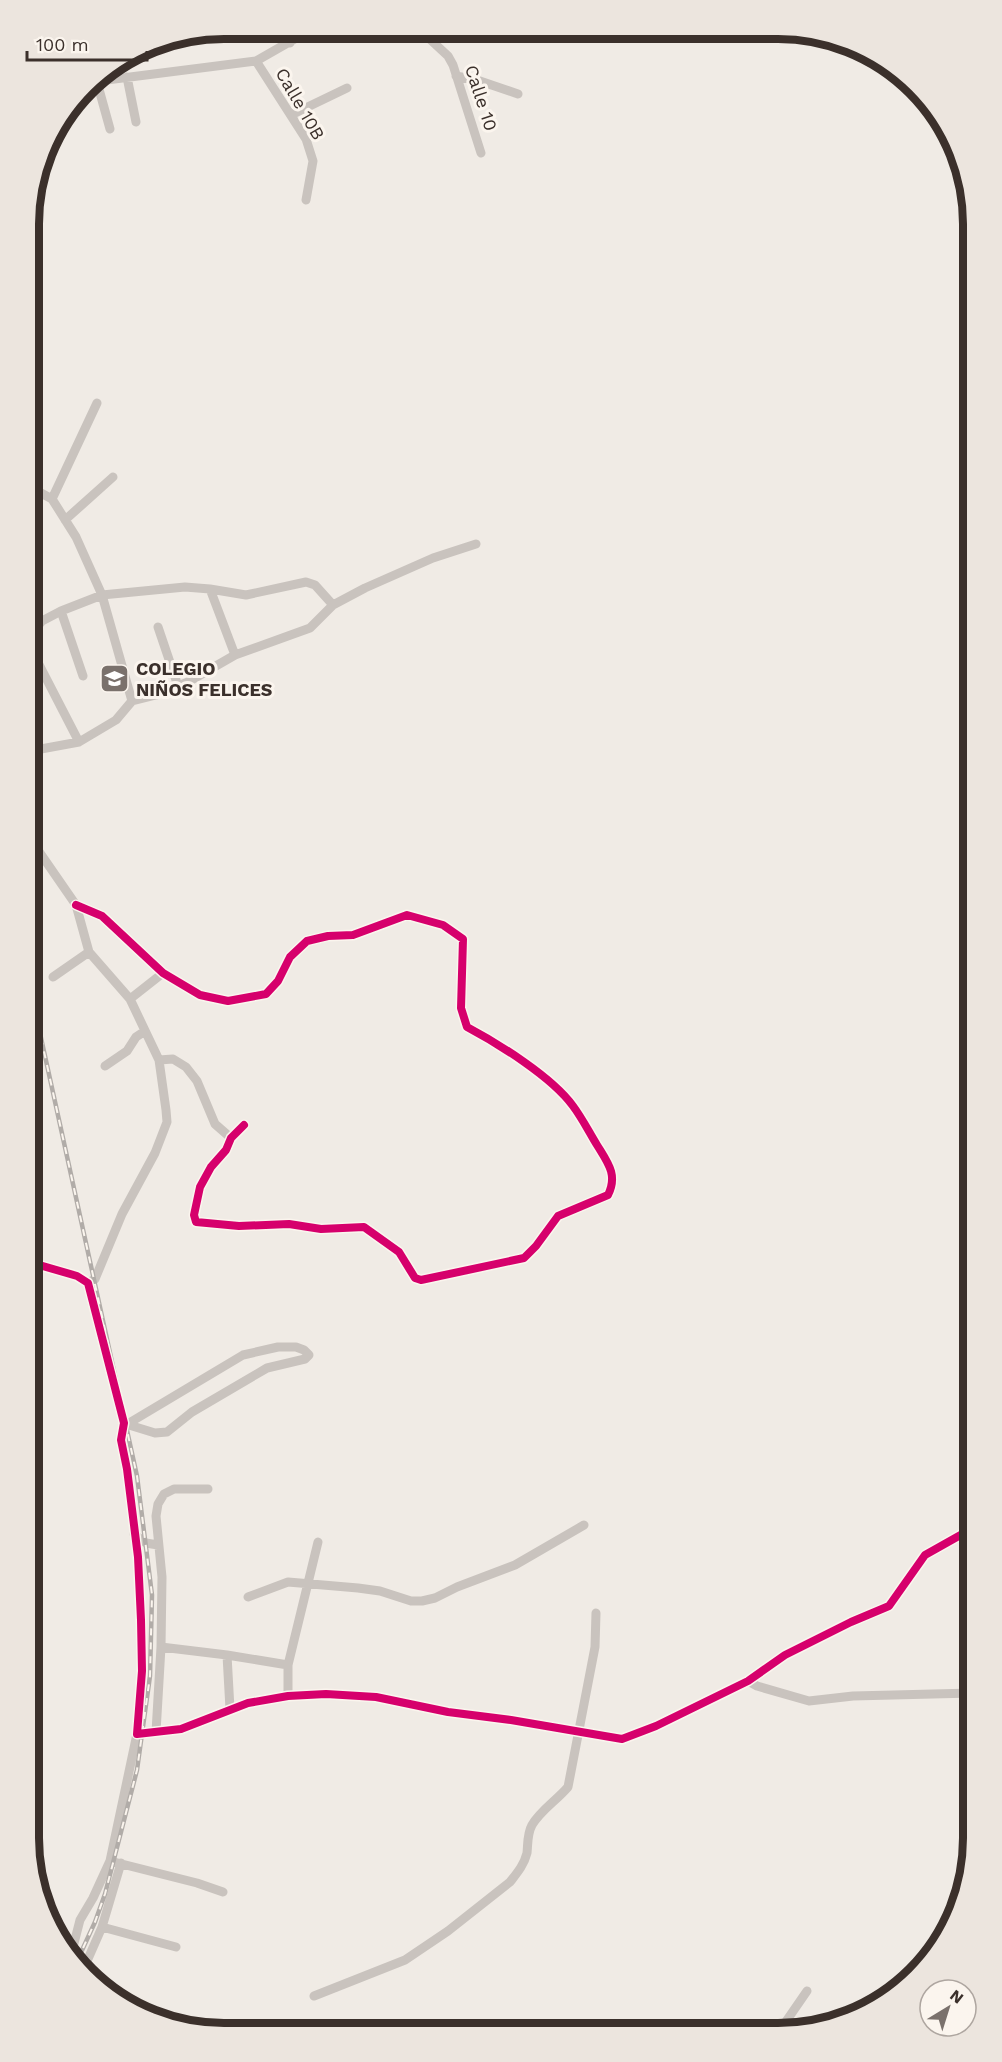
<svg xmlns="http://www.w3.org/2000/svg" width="1002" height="2062" font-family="'Work Sans',sans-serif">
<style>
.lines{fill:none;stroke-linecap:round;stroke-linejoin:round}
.street{stroke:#c9c3be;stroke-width:9}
.rail-casing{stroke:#b1aca8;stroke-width:4.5}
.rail{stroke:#fbf5ee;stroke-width:2;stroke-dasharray:7;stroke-linecap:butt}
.cycleway-casing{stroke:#fbf5ee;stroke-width:11}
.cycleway{stroke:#d6006c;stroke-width:8}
.labels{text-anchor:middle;stroke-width:6;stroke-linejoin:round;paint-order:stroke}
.street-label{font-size:18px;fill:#3b302b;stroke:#fbf5ee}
.poi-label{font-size:18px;font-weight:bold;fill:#3b302b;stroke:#fbf5ee;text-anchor:start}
.rim{fill:none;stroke:#3b302b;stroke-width:8}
</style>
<rect width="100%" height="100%" fill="#f0ebe5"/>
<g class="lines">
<path class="street" d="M 223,29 L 228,29
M 281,29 L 290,43
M 420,30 L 448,56 L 453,65 L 481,153
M 256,61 L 306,139 L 313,161 L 306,200
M 456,76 L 477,80 L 518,94
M 127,77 L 136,122
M 909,80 L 910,87
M 91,82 L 256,61 L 312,29
M 97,82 L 110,129
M 291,115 L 347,88
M 30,487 L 52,499 L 76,537 L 102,595 L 132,701
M 52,499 L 97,403
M 65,520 L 113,477
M 210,589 L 235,655
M 61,611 L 83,676
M 158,627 L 178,686
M 30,636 L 42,621 L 61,611 L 102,595 L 185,587 L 210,589 L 246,595 L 306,582 L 315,585 L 333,605
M 30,647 L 79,742
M 30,751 L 79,742 L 116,720 L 132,701 L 156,695 L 188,682 L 235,655 L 310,628 L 333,605 L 365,588 L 433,558 L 476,544
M 29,837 L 76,905 L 89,952 L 130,999 L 159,1060 L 166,1110 L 167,1122 L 155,1153 L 122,1214 L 95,1279 L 88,1283
M 76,905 L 102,916 L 163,973 L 200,995 L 228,1001 L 266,994 L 278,981 L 290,957 L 307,941 L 328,936 L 353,935 L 407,915 L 443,925 L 463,939 L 461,1008 L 467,1027 C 499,1044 552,1077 573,1106 C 582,1118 589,1132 597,1145 C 608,1163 618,1175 608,1195 L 558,1216 L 536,1246 L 524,1258 L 421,1280 L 415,1278 L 399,1252 L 364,1227 L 321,1229 L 289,1224 L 239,1226 L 196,1222 L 194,1215 L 200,1187 L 211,1167 L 226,1150 L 231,1138 L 244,1125
M 53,977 L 89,952
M 130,999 L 163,973
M 159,1060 L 173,1059 L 186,1067 L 197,1081 L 215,1124 L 231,1138
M 105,1066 L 127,1051 L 136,1037 L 145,1031
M 29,1262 L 77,1276 L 88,1283 L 124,1423 L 121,1440 L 127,1469 L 138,1557 L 141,1620 L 142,1671 L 137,1734 L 181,1729 L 248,1703 L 288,1696 L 326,1694 L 376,1697 L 448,1712 L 511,1720 L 622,1739 L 656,1726 L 748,1681 L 785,1655 L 851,1622 L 889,1606 L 925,1555 L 973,1528
M 124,1426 L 243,1355 L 278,1347 L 296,1347 L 304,1350 L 309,1355 L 305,1359 L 267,1368 L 192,1412 L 167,1432 L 155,1433 L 129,1425
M 134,1534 L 146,1543 L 158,1545
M 248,1597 L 288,1582 L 358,1588 L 380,1591 L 411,1601 L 422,1601 L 435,1598 L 457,1587 L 515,1565 L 584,1525
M 161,1647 L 227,1655 L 288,1665
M 227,1655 L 230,1709
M 748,1681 L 757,1686 L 809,1701 L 853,1696 L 973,1693
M 288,1696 L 288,1665 L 318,1542
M 156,1732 L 161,1647 L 162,1577 L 156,1516 L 158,1504 L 164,1494 L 174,1489 L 208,1489
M 110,1861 L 197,1883 L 223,1892
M 102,1927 L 176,1947
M 72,1951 L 80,1920 L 93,1898 L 110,1861 L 137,1734
M 84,1968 L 102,1927 L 121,1863
M 314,1996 L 405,1960 L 448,1931 L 510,1882 C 517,1873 524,1865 527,1853 C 528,1844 527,1834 532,1825 C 541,1810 556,1801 568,1787 L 595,1647 L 596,1613
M 656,2031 L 657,2033
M 778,2033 L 807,1991"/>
<defs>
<path id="rail" d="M 29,983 L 137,1476 L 152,1595 L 150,1676 L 137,1770 L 105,1894 L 95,1922 L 78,1959"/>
</defs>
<use href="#rail" class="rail-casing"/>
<use href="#rail" class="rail"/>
<defs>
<path id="cycleway" d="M 76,905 L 102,916 L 163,973 L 200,995 L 228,1001 L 266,994 L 278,981 L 290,957 L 307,941 L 328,936 L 353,935 L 407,915 L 443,925 L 463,939 L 461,1008 L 467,1027 C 499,1044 552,1077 573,1106 C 582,1118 589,1132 597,1145 C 608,1163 618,1175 608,1195 L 558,1216 L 536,1246 L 524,1258 L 421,1280 L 415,1278 L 399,1252 L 364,1227 L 321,1229 L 289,1224 L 239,1226 L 196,1222 L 194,1215 L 200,1187 L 211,1167 L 226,1150 L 231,1138 L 244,1125
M 29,1262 L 77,1276 L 88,1283 L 124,1423 L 121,1440 L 127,1469 L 138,1557 L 141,1620 L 142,1671 L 137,1734 L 181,1729 L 248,1703 L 288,1696 L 326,1694 L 376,1697 L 448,1712 L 511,1720 L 622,1739 L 656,1726 L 748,1681 L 785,1655 L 851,1622 L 889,1606 L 925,1555 L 973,1528"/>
</defs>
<use href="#cycleway" class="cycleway-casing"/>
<use href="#cycleway" class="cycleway"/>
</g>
<defs>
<symbol id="school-square" viewBox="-11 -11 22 22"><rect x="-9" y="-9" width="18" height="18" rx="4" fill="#7a716c" stroke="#fbf5ee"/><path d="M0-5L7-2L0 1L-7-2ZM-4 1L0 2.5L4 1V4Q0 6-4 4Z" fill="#fff"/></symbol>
</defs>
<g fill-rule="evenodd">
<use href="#school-square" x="98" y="662" width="33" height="33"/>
</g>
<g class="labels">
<g class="street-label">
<text transform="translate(481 98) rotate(72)" y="6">Calle 10</text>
<text transform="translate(300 104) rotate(60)" y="6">Calle 10B</text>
</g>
<g class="poi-label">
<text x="136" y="675">COLEGIO<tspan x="136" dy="21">NIÑOS FELICES</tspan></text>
</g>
</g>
<path d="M0 0H1002V2062H0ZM224 39H778A185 185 0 0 1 963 224V1838A185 185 0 0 1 778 2023H224A185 185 0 0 1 39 1838V224A185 185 0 0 1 224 39Z" fill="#ece5de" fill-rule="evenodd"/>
<path class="rim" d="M224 39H778A185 185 0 0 1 963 224V1838A185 185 0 0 1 778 2023H224A185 185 0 0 1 39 1838V224A185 185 0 0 1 224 39Z"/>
<g transform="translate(948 2008) rotate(38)"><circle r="28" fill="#fbf5ee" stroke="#aea6a0" stroke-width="1.5"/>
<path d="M0-4.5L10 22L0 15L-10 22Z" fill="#7a716c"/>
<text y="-9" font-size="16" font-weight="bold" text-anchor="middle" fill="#3b302b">N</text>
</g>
<path d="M27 51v9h120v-9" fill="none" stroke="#3b302b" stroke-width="3"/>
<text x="36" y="51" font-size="18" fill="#3b302b" stroke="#fbf5ee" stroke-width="4.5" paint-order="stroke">100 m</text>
</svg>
